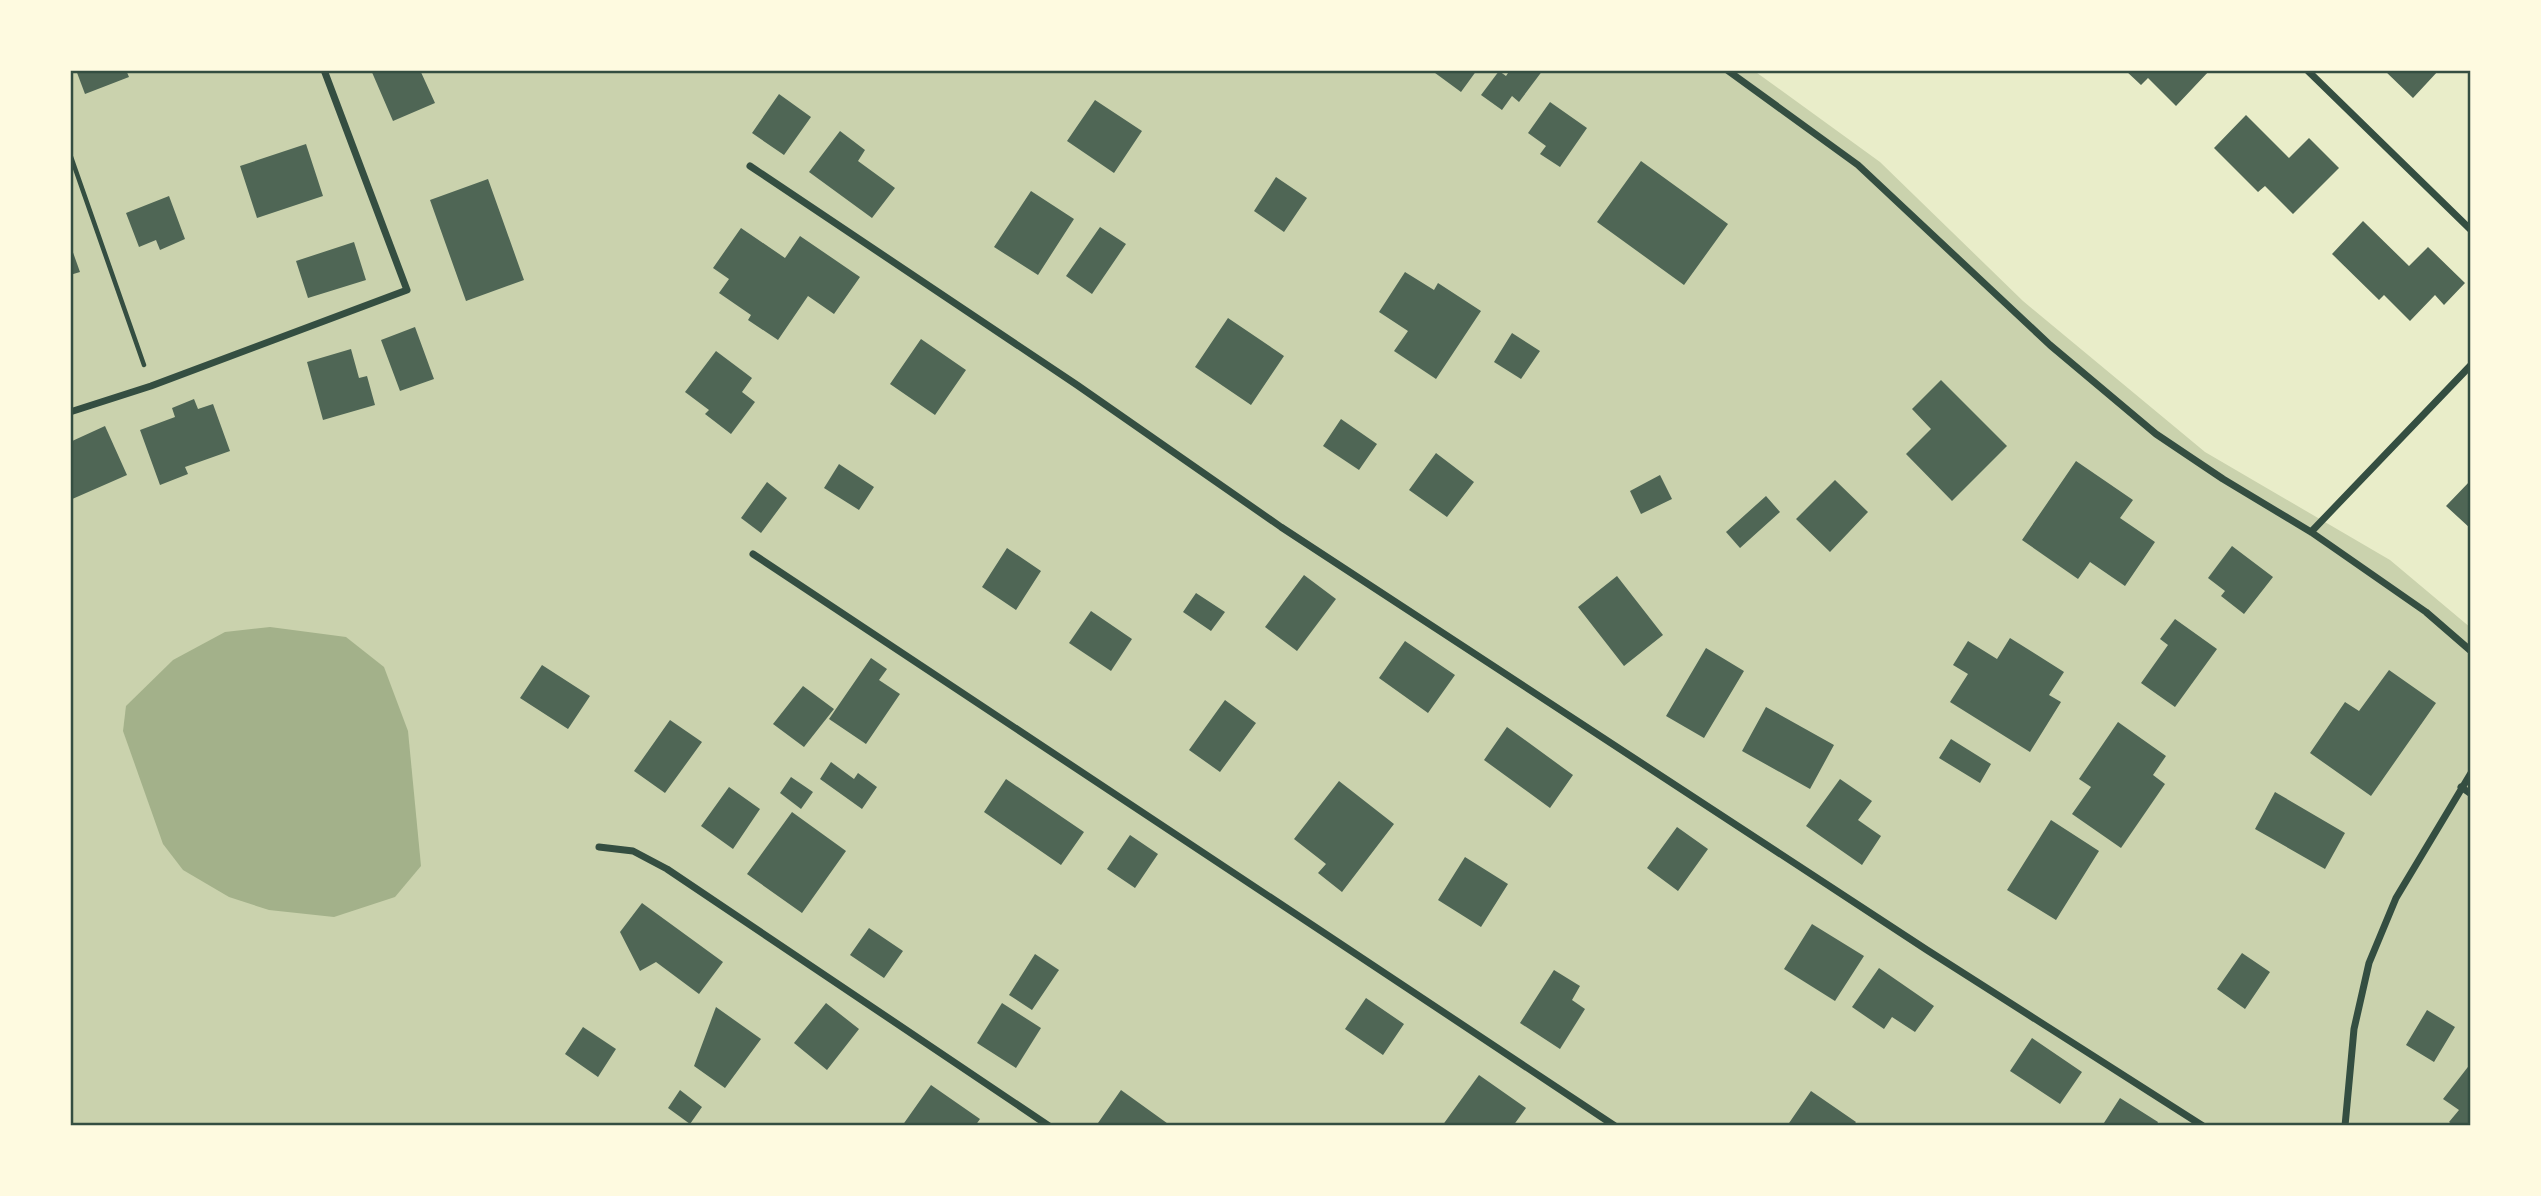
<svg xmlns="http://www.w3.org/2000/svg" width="2541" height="1196" font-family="Roboto,sans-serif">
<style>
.green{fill:#cad2ad}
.water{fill:#a3b18a}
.building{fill:#4f6655}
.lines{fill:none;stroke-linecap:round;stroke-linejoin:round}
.path{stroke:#344e41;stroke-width:4.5}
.minor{stroke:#344e41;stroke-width:7}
.neatline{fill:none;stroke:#344e41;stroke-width:2.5}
</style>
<rect width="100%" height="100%" fill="#e9edc9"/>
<path class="green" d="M 70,70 L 1753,70 L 1880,162 L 2023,301 L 2205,452 L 2390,560 L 2471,628 L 2471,1126 L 70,1126 Z"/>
<path class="water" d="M 270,627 L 346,637 L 384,667 L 408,731 L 421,866 L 395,897 L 334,917 L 269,910 L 229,897 L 183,870 L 163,844 L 123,731 L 126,706 L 173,660 L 225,632 Z"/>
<path class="building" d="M 76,70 L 126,70 L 129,77 L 85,94 Z
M 371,70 L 420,70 L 435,103 L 393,121 Z
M 1431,70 L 1477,70 L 1461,92 Z
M 1510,70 L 1543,70 L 1519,102 L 1512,96 L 1502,110 L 1481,95 L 1499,71 L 1506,76 Z
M 2125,70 L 2210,70 L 2176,106 L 2148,78 L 2141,85 Z
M 2384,70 L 2439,70 L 2413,98 Z
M 779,94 L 811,117 L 784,155 L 752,133 Z
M 1095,100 L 1142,131 L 1114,173 L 1067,141 Z
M 1550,102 L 1587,128 L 1560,167 L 1540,154 L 1546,146 L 1528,133 Z
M 2246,115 L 2289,158 L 2309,138 L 2339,168 L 2293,214 L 2265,186 L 2258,192 L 2214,148 Z
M 840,131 L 865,150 L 858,161 L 895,188 L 872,218 L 809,172 Z
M 306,144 L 323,196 L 257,218 L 240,166 Z
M 1641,161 L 1728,224 L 1684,285 L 1597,222 Z
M 1276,177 L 1307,198 L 1284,232 L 1254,211 Z
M 488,179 L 524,280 L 466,301 L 430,200 Z
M 1031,191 L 1074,219 L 1038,275 L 994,247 Z
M 169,196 L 185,239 L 160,250 L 156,240 L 139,247 L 126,213 Z
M 2363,221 L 2409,266 L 2428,247 L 2465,283 L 2444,305 L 2435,295 L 2410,321 L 2384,295 L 2379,300 L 2332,254 Z
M 1100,227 L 1126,244 L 1092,294 L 1066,276 Z
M 741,228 L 785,258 L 800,236 L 860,277 L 834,314 L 808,296 L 778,340 L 748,320 L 751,315 L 719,293 L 729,279 L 713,268 Z
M 354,242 L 366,280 L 308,298 L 296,261 Z
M 70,244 L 80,272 L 70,275 Z
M 1405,272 L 1434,290 L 1438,283 L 1481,311 L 1436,379 L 1394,351 L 1408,331 L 1379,312 Z
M 1228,318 L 1284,356 L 1251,405 L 1195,367 Z
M 415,327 L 434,379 L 400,391 L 381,340 Z
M 1512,333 L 1540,351 L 1521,379 L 1494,362 Z
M 921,339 L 966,370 L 935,415 L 890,384 Z
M 351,349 L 359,378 L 367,376 L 375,405 L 323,420 L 307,362 Z
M 716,351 L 752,378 L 742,392 L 755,402 L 731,434 L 705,414 L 709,410 L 685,392 Z
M 1941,380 L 2007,446 L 1952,501 L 1906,454 L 1931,429 L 1912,409 Z
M 194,399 L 198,409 L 213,404 L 230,451 L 185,467 L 188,474 L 160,485 L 140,430 L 175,417 L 172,408 Z
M 1341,419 L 1377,444 L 1359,470 L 1323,446 Z
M 105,426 L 127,475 L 70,500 L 70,442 Z
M 1436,453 L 1474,482 L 1447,517 L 1409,490 Z
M 2076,461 L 2133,500 L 2120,518 L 2155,542 L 2125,586 L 2090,562 L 2078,579 L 2022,540 Z
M 839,464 L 874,487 L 859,510 L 824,488 Z
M 1660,475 L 1672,499 L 1641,514 L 1630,491 Z
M 1835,480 L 1868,512 L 1830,552 L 1796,519 Z
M 2471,480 L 2471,529 L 2446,506 Z
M 767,482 L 787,498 L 761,533 L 741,518 Z
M 1766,496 L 1780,512 L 1740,548 L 1726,532 Z
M 2232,546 L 2273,577 L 2244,614 L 2221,596 L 2225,591 L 2208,578 Z
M 1007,548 L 1041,571 L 1016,610 L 982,587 Z
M 1304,575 L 1336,599 L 1297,651 L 1265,627 Z
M 1617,576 L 1663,635 L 1624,666 L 1578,607 Z
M 1196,593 L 1225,612 L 1211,631 L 1183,612 Z
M 1091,611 L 1132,639 L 1111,671 L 1069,643 Z
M 2175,619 L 2217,649 L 2175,707 L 2141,683 L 2168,645 L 2160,639 Z
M 2010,638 L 2064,672 L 2049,695 L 2061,702 L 2030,752 L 1950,702 L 1968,674 L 1953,665 L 1968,641 L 1997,659 Z
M 1405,641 L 1455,675 L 1428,713 L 1379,678 Z
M 1706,648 L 1744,671 L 1704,738 L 1666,716 Z
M 871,658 L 887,669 L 879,680 L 900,694 L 866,744 L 829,719 Z
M 542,665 L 590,696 L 568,729 L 520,698 Z
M 2389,670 L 2436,703 L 2371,796 L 2310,753 L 2345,702 L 2359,711 Z
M 803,686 L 834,709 L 804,747 L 773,724 Z
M 1225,700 L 1256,723 L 1220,772 L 1189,750 Z
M 1766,707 L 1834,745 L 1810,789 L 1742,751 Z
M 670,720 L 702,742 L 665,793 L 634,771 Z
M 2118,722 L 2166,756 L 2153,775 L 2165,784 L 2121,848 L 2072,814 L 2091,787 L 2079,779 Z
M 1507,727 L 1573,775 L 1550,808 L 1484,760 Z
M 1951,739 L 1991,764 L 1980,783 L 1939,758 Z
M 831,762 L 854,779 L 858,773 L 877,787 L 862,809 L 820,779 Z
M 791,777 L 813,792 L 801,809 L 780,793 Z
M 1006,779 L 1084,832 L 1061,865 L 984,812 Z
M 1840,779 L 1872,801 L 1858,820 L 1881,836 L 1862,865 L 1806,826 Z
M 1339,781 L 1394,824 L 1342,892 L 1318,873 L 1326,864 L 1294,839 Z
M 729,787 L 760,809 L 733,849 L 701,826 Z
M 2275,792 L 2345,833 L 2325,869 L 2255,829 Z
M 792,812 L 846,851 L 802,913 L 747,874 Z
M 2051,820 L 2099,851 L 2056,920 L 2007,890 Z
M 1677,827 L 1708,849 L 1678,891 L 1647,868 Z
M 1130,835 L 1158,854 L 1135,888 L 1107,869 Z
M 1465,857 L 1508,884 L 1481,927 L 1438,900 Z
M 642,903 L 723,962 L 699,994 L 656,962 L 640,971 L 620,932 Z
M 1812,924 L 1864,956 L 1835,1001 L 1784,969 Z
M 869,928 L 903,951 L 884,978 L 850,955 Z
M 2242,953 L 2270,972 L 2245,1009 L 2217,989 Z
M 1035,954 L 1059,970 L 1032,1010 L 1009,995 Z
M 1879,968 L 1934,1006 L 1915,1032 L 1892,1017 L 1884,1029 L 1852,1007 Z
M 1554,970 L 1580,986 L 1572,1000 L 1585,1009 L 1560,1049 L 1520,1023 Z
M 1366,998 L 1404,1024 L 1383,1055 L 1345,1029 Z
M 826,1003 L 859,1029 L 827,1070 L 794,1043 Z
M 1002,1003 L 1041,1028 L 1016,1068 L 977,1043 Z
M 716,1007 L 761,1039 L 725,1088 L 694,1066 Z
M 2427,1010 L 2455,1027 L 2434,1062 L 2406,1045 Z
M 583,1027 L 616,1049 L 598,1077 L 565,1054 Z
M 2032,1038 L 2082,1072 L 2060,1104 L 2010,1071 Z
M 2471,1063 L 2471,1126 L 2454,1126 L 2449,1122 L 2459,1110 L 2443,1099 Z
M 1479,1075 L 1526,1108 L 1513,1126 L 1442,1126 Z
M 931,1085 L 980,1119 L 975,1126 L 902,1126 Z
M 680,1090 L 702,1107 L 690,1124 L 668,1108 Z
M 1121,1090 L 1171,1126 L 1102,1126 L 1098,1123 Z
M 1811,1091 L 1856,1122 L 1853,1126 L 1787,1126 Z
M 2120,1098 L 2158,1122 L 2156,1126 L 2102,1126 Z"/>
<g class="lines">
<path class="path" d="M 70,154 L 144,365"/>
<path class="minor" d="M 1727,70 L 1858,165 L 2050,345 L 2156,434 L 2223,479 L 2311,532 L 2426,612 L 2471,651
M 2307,70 L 2471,230
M 750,166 L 1077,385 L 1281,527 L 1927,950 L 2203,1126
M 70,412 L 151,386 L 407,290 L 324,70
M 2311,532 L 2471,365
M 753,554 L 1615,1126
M 2461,787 L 2471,794
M 599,847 L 633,851 L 667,869 L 1049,1126
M 2345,1126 L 2354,1029 L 2369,963 L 2396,898 L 2471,773"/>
</g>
<rect width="2541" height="1196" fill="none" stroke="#fefae0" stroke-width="144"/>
<rect x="72" y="72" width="2397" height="1052" class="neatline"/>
</svg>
